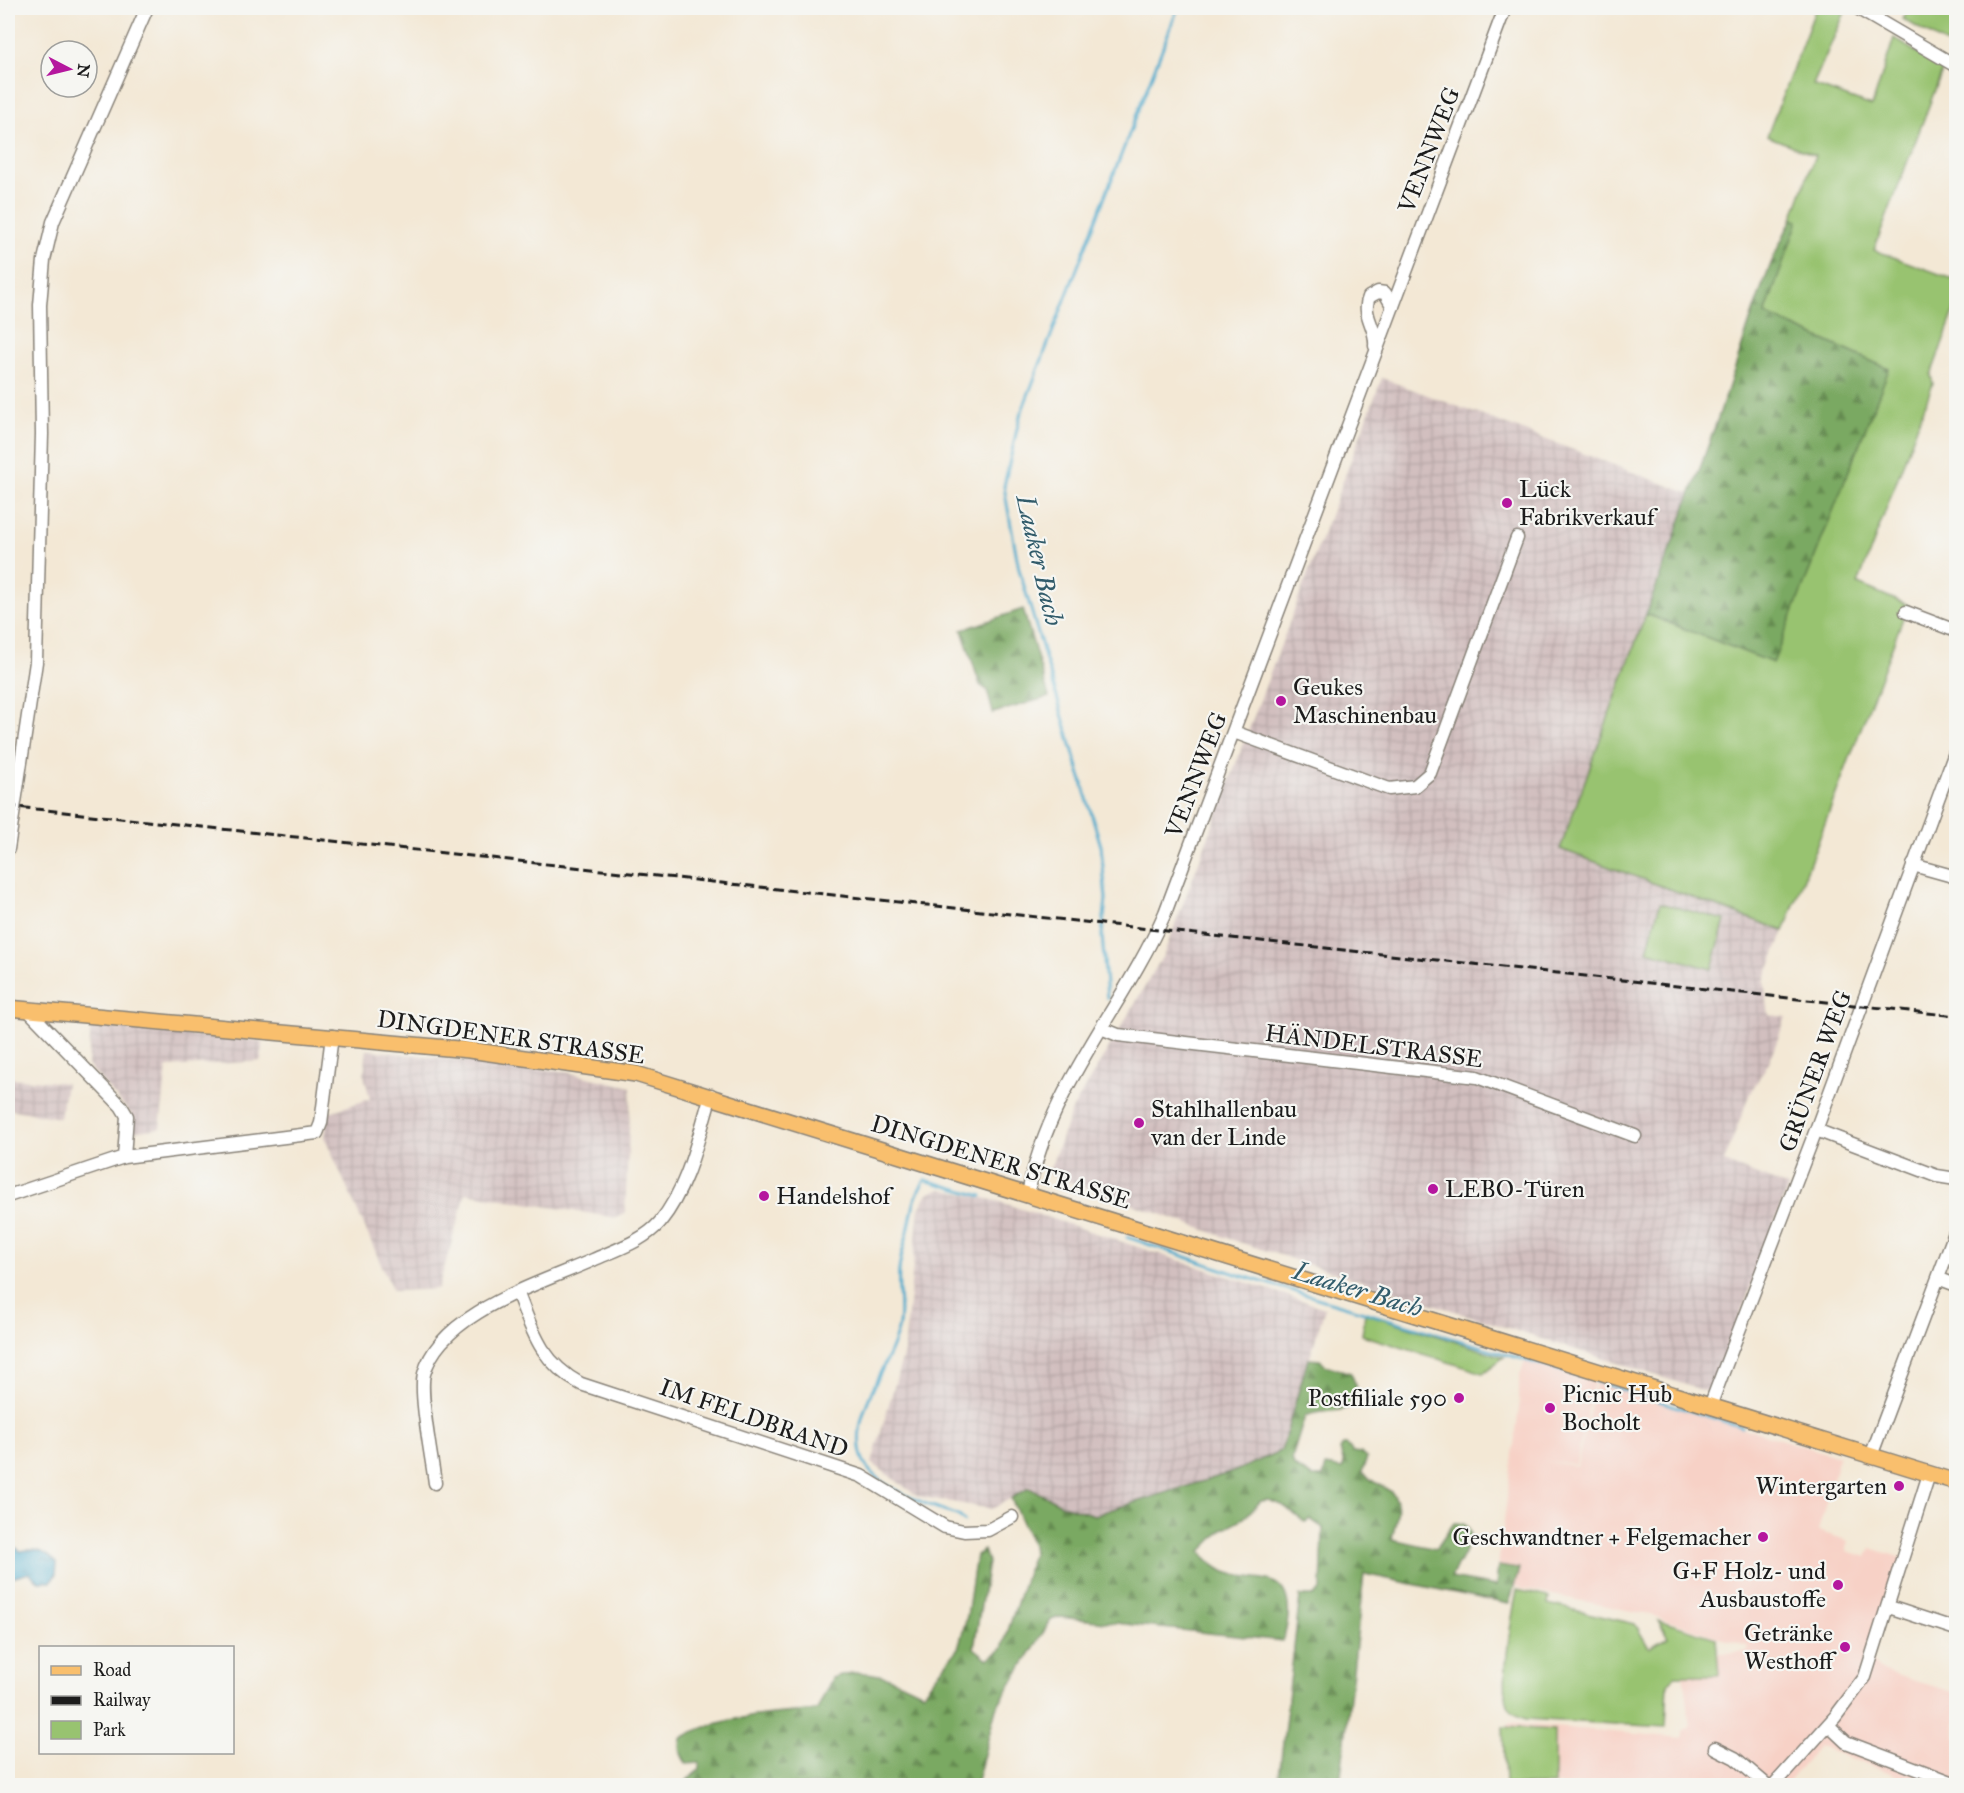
<svg xmlns="http://www.w3.org/2000/svg" width="1964" height="1793" font-family="'IM FELL Great Primer',serif">
<style>
.built{fill:#f7d1c6}
.industrial{fill:url(#industrial-grid)}
.green{fill:#98c370;stroke:#5a7046;stroke-width:1.5}
.forest{fill:url(#forest-firs);stroke:#4b623f;stroke-width:1.5}
.water{fill:url(#water-ripples);stroke:#356374;stroke-width:1.5}
.lines{fill:none;stroke-linecap:round;stroke-linejoin:round}
.stream{stroke:#4eaacc;stroke-width:3}
.minor-casing{stroke:#888278;stroke-width:15}
.major-casing{stroke:#888278;stroke-width:18}
.minor{stroke:#fff;stroke-width:12}
.major{stroke:#f9bf6d;stroke-width:15}
.rail{stroke:#1c1c1c;stroke-width:3;stroke-dasharray:9 4.5;stroke-linecap:butt}
.poi-dot{fill:#b5179e;stroke:#f6f6f2;stroke-width:2}
.labels{text-anchor:middle;stroke-width:4.5;stroke-linejoin:round;paint-order:stroke}
.street-label{font-size:24px;fill:#1c1c1c;stroke:#f6f6f2}
.poi-label{font-size:24px;fill:#1c1c1c;stroke:#f6f6f2;text-anchor:start}
.water-label{font-size:26px;font-style:italic;fill:#325c6b;stroke:#f6f6f2}
</style>
<defs>
<pattern id="industrial-grid" width="8" height="8" patternUnits="userSpaceOnUse" patternTransform="scale(1.5)"><rect width="8" height="8" fill="#d2bfbf"/><path d="M0 4h8M4 0v8" fill="none" stroke="#b4a4a4"/></pattern>
<pattern id="forest-firs" width="22" height="20" patternUnits="userSpaceOnUse" patternTransform="scale(1.5)"><rect width="22" height="20" fill="#7aa962"/><path d="M5 1l3.5 6h-7zM16 11l3.5 6h-7z" fill="#638950"/></pattern>
<pattern id="water-ripples" width="26" height="14" patternUnits="userSpaceOnUse" patternTransform="scale(1.5)"><rect width="26" height="14" fill="#4eaacc"/><path d="M2 4q2-2 4 0t4 0M15 11q2-2 4 0t4 0" fill="none" stroke="#408aa5"/></pattern>
</defs>
<rect width="100%" height="100%" fill="#f6f6f2"/>
<filter id="ink" filterUnits="userSpaceOnUse"><feTurbulence type="fractalNoise" baseFrequency=".0167" numOctaves="2"/><feDisplacementMap in="SourceGraphic" scale="12" xChannelSelector="R" yChannelSelector="G"/><feConvolveMatrix kernelMatrix="1 2 1 2 8 2 1 2 1" color-interpolation-filters="sRGB"/></filter>
<filter id="wash" filterUnits="userSpaceOnUse"><feTurbulence type="fractalNoise" baseFrequency=".008" numOctaves="4" result="noise"/><feDisplacementMap in="SourceGraphic" scale="24" xChannelSelector="R" yChannelSelector="G"/><feGaussianBlur stdDeviation="1.35" result="paint"/><feColorMatrix in="noise" values="0 0 0 0 0 0 0 0 0 0 0 0 0 0 0 0 0 1.4 0 .05"/><feComposite in="paint" operator="in"/></filter>
<g filter="url(#wash)">
<rect width="100%" height="100%" fill="#f3e8d5"/>
<path class="built" d="M 1525,1362 L 1594,1382 L 1576,1464 L 1542,1461 L 1577,1466 L 1596,1383 L 1839,1457 L 1818,1531 L 1849,1541 L 1846,1551 L 1867,1557 L 1871,1548 L 1902,1558 L 1870,1657 L 1879,1670 L 1956,1693 L 1956,1785 L 1918,1785 L 1818,1746 L 1785,1785 L 1516,1785 L 1508,1723 L 1683,1738 L 1683,1731 L 1690,1727 L 1683,1674 L 1720,1653 L 1747,1652 L 1749,1647 L 1651,1615 L 1514,1587 L 1519,1569 L 1498,1566 L 1519,1408 L 1519,1377 Z"/>
<path class="industrial" d="M 1382,378 L 1691,494 L 1560,849 L 1784,931 L 1764,981 L 1769,1015 L 1786,1017 L 1769,1062 L 1750,1093 L 1724,1162 L 1788,1187 L 1711,1393 L 1239,1242 L 1048,1174 L 1072,1110 L 1164,954 Z
M 91,1026 L 262,1041 L 261,1061 L 167,1067 L 160,1128 L 130,1132 L 131,1114 L 88,1065 Z
M 367,1050 L 561,1071 L 631,1087 L 625,1212 L 617,1218 L 466,1193 L 438,1289 L 393,1291 L 325,1138 L 327,1113 L 370,1099 L 364,1075 Z
M 8,1078 L 66,1083 L 60,1118 L 8,1109 Z
M 941,1189 L 997,1201 L 1325,1308 L 1281,1451 L 1233,1472 L 1094,1515 L 1065,1506 L 1029,1488 L 992,1509 L 917,1496 L 872,1463 L 904,1352 L 919,1209 L 928,1193 Z"/>
<path class="green" d="M 1816,8 L 1837,8 L 1845,12 L 1813,85 L 1872,106 L 1894,38 L 1943,69 L 1874,250 L 1956,280 L 1956,306 L 1931,375 L 1933,384 L 1858,584 L 1908,605 L 1784,931 L 1560,849 L 1646,614 L 1772,662 L 1888,369 L 1765,314 L 1797,222 L 1792,219 L 1815,155 L 1767,136 Z
M 1910,8 L 1956,8 L 1956,50 L 1903,19 Z
M 1660,903 L 1725,920 L 1712,969 L 1647,951 Z
M 1365,1313 L 1504,1357 L 1483,1373 L 1362,1335 Z
M 1517,1590 L 1549,1597 L 1548,1604 L 1635,1624 L 1649,1648 L 1668,1637 L 1658,1620 L 1716,1638 L 1719,1675 L 1675,1675 L 1668,1684 L 1666,1727 L 1526,1719 C 1518,1716 1512,1713 1508,1705 C 1500,1681 1512,1616 1517,1590 Z
M 1503,1727 L 1554,1730 L 1554,1785 L 1505,1785 Z"/>
<path class="forest" d="M 1792,219 L 1798,221 L 1765,314 L 1889,369 L 1773,663 L 1646,614 C 1674,538 1703,463 1729,386 C 1748,329 1763,273 1792,219 Z
M 1023,609 L 1049,697 L 993,713 L 987,690 L 980,685 L 962,630 Z
M 1308,1359 L 1320,1360 L 1325,1365 L 1351,1373 L 1357,1388 L 1356,1404 C 1340,1414 1322,1409 1305,1416 L 1292,1458 L 1294,1466 L 1312,1477 L 1323,1477 L 1326,1466 L 1342,1469 L 1344,1464 L 1340,1450 L 1343,1445 L 1347,1445 L 1353,1452 L 1361,1453 L 1367,1458 L 1362,1472 C 1369,1480 1376,1483 1385,1488 C 1406,1498 1395,1522 1392,1539 L 1436,1549 L 1454,1523 C 1490,1522 1455,1565 1451,1578 L 1496,1586 L 1498,1566 L 1519,1569 L 1509,1604 L 1364,1574 L 1340,1785 L 1278,1785 L 1300,1596 L 1313,1596 L 1321,1589 L 1323,1528 L 1310,1519 L 1305,1522 L 1282,1505 L 1268,1500 L 1261,1501 L 1244,1518 L 1223,1529 L 1201,1551 C 1208,1561 1215,1568 1226,1572 C 1239,1577 1255,1577 1268,1580 C 1295,1587 1290,1621 1282,1641 L 1060,1617 L 1051,1620 L 996,1708 L 976,1785 L 681,1785 L 700,1769 L 699,1763 L 687,1764 C 680,1755 679,1749 681,1738 C 722,1715 770,1715 817,1710 L 832,1678 C 865,1665 894,1678 923,1693 L 958,1648 L 967,1616 L 976,1555 L 984,1550 L 988,1562 L 974,1648 L 988,1659 L 1002,1649 L 1033,1554 L 1032,1545 L 1011,1498 L 1029,1488 L 1065,1506 L 1094,1515 L 1233,1472 L 1281,1451 Z"/>
<path class="water" d="M 8,1541 L 20,1551 C 37,1548 45,1551 57,1563 L 56,1574 L 51,1582 L 40,1582 L 29,1573 L 8,1579 Z"/>
<g class="lines">
<path class="stream" d="M 1107,998 L 1102,935 L 1106,899 L 1101,846 L 1019,569 L 1007,504 L 1004,486 L 1020,416 L 1178,8
M 1127,1237 L 1236,1274 L 1579,1376
M 1595,1381 L 1742,1427
M 964,1521 L 959,1516 C 933,1506 874,1489 863,1460 C 847,1417 888,1369 898,1330 C 903,1311 897,1290 899,1271 C 900,1257 905,1244 908,1231 C 913,1211 913,1197 925,1180 L 982,1196"/>
</g>
</g>
<g filter="url(#ink)">
<g class="lines">
<defs>
<path id="minor" d="M 1857,8 L 1956,66
M 1375,346 C 1377,327 1361,315 1369,297 L 1378,292 L 1385,293 L 1393,307
M 1906,612 L 1956,631
M 1234,732 L 1389,789 L 1415,786 L 1430,773 L 1517,538
M 8,849 L 36,662 L 42,434 L 40,305 L 44,260 L 53,222 L 147,8
M 1913,865 L 1956,877
M 27,1009 L 121,1106 L 127,1116 L 124,1157
M 1101,1028 L 1118,1035 L 1477,1077 L 1635,1136
M 1816,1130 L 1937,1176 L 1956,1179
M 1028,1194 C 1049,1086 1122,1010 1165,913 L 1505,8
M 8,1196 L 124,1157 L 317,1133 L 321,1123 L 332,1036
M 1940,1279 L 1956,1285
M 518,1294 C 533,1333 542,1363 581,1384 L 861,1476 L 945,1527 L 964,1531 L 988,1530 L 1012,1517
M 1710,1406 L 1816,1130 L 1956,750
M 1871,1456 L 1956,1230
M 435,1483 C 432,1459 419,1394 424,1374 C 439,1313 542,1283 593,1260 C 615,1250 644,1241 660,1222 C 689,1186 698,1137 711,1095
M 1889,1607 L 1956,1629
M 1828,1725 L 1846,1742 L 1954,1783
M 1715,1748 L 1735,1758 L 1768,1786
M 1773,1786 L 1835,1717 L 1865,1677 L 1929,1474"/>
<path id="major" d="M 8,1008 L 469,1050 L 636,1074 L 1956,1482"/>
</defs>
<use href="#minor" class="minor-casing"/>
<use href="#major" class="major-casing"/>
<use href="#minor" class="minor"/>
<use href="#major" class="major"/>
<path class="rail" d="M 8,806 L 1956,1016"/>
</g>
</g>
<g class="poi-dot">
<circle cx="1507" cy="503" r="6"/>
<circle cx="1281" cy="701" r="6"/>
<circle cx="1139" cy="1123" r="6"/>
<circle cx="1433" cy="1189" r="6"/>
<circle cx="764" cy="1196" r="6"/>
<circle cx="1459" cy="1398" r="6"/>
<circle cx="1550" cy="1408" r="6"/>
<circle cx="1899" cy="1486" r="6"/>
<circle cx="1763" cy="1537" r="6"/>
<circle cx="1838" cy="1585" r="6"/>
<circle cx="1845" cy="1647" r="6"/>
</g>
<g class="labels">
<g class="street-label">
<text transform="translate(1429 150) rotate(-69)" y="8">VENNWEG</text>
<text transform="translate(1196 775) rotate(-69)" y="8">VENNWEG</text>
<text transform="translate(511 1037) rotate(8)" y="8">DINGDENER STRASSE</text>
<text transform="translate(1374 1046) rotate(7)" y="8">HÄNDELSTRASSE</text>
<text transform="translate(1815 1071) rotate(-70)" y="8">GRÜNER WEG</text>
<text transform="translate(1001 1162) rotate(17)" y="8">DINGDENER STRASSE</text>
<text transform="translate(754 1418) rotate(19)" y="8">IM FELDBRAND</text>
</g>
<g class="poi-label">
<text x="1519" y="497">Lück<tspan x="1519" dy="28">Fabrikverkauf</tspan></text>
<text x="1293" y="695">Geukes<tspan x="1293" dy="28">Maschinenbau</tspan></text>
<text x="1151" y="1117">Stahlhallenbau<tspan x="1151" dy="28">van der Linde</tspan></text>
<text x="1445" y="1197">LEBO-Türen</text>
<text x="776" y="1204">Handelshof</text>
<text x="1562" y="1402">Picnic Hub<tspan x="1562" dy="28">Bocholt</tspan></text>
<text x="1447" y="1406" text-anchor="end">Postfiliale 590</text>
<text x="1887" y="1494" text-anchor="end">Wintergarten</text>
<text x="1751" y="1545" text-anchor="end">Geschwandtner + Felgemacher</text>
<text x="1826" y="1579" text-anchor="end">G+F Holz- und<tspan x="1826" dy="28">Ausbaustoffe</tspan></text>
<text x="1833" y="1641" text-anchor="end">Getränke<tspan x="1833" dy="28">Westhoff</tspan></text>
</g>
<g class="water-label">
<text transform="translate(1040 560) rotate(77)" y="9">Laaker Bach</text>
<text transform="translate(1358 1289) rotate(17)" y="9">Laaker Bach</text>
</g>
</g>
<rect width="1964" height="1793" fill="none" stroke="#f6f6f2" stroke-width="30"/>
<rect x="39" y="1646" width="195" height="108" fill="#f6f6f2" stroke="#9f9f9c" stroke-width="1.5"/>
<rect x="51" y="1666" width="30" height="9" fill="#f9bf6d" stroke="#9f9f9c" stroke-width="1.5"/>
<text x="93" y="1676" font-size="18" fill="#1c1c1c">Road</text>
<rect x="51" y="1696" width="30" height="9" fill="#1c1c1c" stroke="#9f9f9c" stroke-width="1.5"/>
<text x="93" y="1706" font-size="18" fill="#1c1c1c">Railway</text>
<rect x="51" y="1721" width="30" height="18" fill="#98c370" stroke="#9f9f9c" stroke-width="1.5"/>
<text x="93" y="1736" font-size="18" fill="#1c1c1c">Park</text>
<g transform="translate(69 69) rotate(97)"><circle r="28" fill="#f6f6f2" stroke="#9f9f9c" stroke-width="1.5"/>
<path d="M0-4.5L10 22L0 15L-10 22Z" fill="#b5179e"/>
<text y="-9" font-size="16" font-weight="bold" text-anchor="middle" fill="#1c1c1c">N</text>
</g>
</svg>
